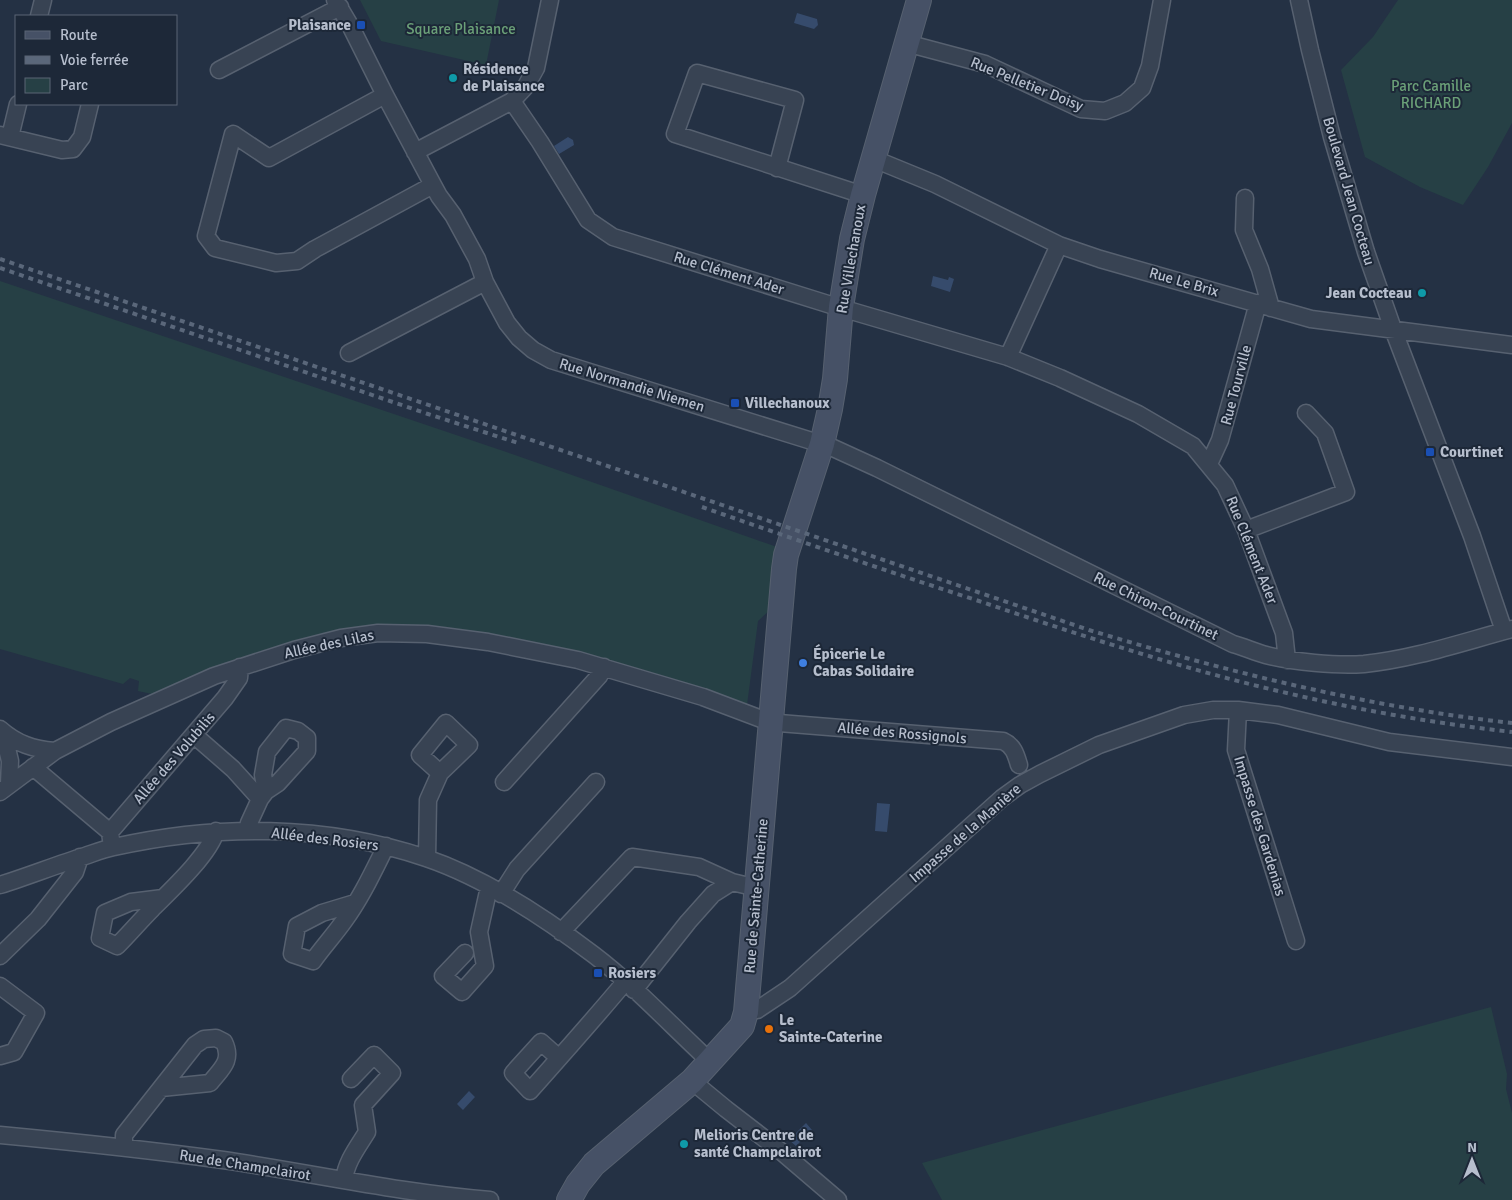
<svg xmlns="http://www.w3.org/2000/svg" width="1512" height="1200" font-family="Signika,sans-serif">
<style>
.green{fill:#264045}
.water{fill:#364b6c}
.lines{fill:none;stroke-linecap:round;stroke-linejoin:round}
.street-casing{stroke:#576170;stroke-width:19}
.secondary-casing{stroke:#576170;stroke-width:26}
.street{stroke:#384353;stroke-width:16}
.secondary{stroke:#465166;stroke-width:24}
.rail{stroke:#5a677a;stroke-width:4;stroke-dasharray:5 5;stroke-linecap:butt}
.transit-dot{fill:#1a4fb4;stroke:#1d2838;stroke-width:2}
.culture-dot{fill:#0f9aa8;stroke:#1d2838;stroke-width:2}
.shop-dot{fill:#3f7fe0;stroke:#1d2838;stroke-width:2}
.food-dot{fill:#e8710a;stroke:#1d2838;stroke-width:2}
.labels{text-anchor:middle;stroke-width:4;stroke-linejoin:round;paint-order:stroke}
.poi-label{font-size:15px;font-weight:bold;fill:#b6becd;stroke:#1d2838;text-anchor:start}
.park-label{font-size:15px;fill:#6ba078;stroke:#1d2838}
.street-label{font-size:15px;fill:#b6becd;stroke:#1d2838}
</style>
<rect width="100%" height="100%" fill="#243144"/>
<path class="green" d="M 360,0 L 499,0 L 486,65 L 381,41 Z
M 1398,0 L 1512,0 L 1512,123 L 1488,167 L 1463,205 L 1420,187 L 1365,157 L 1341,70 L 1373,37 Z
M 0,281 L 512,454 L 780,548 L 771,609 L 758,621 L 747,705 L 647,672 L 581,652 L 484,633 L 444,627 L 410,625 L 377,625 L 352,628 L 328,632 L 264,651 L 213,669 L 152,694 L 138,691 L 139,681 L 130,678 L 123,684 L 0,649 Z
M 1491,1007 L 1507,1074 L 1506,1089 L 1512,1113 L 1512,1200 L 942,1200 L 922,1163 Z"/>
<path class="water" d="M 797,13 L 817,19 L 818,25 L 814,29 L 794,23 Z
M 568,137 L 573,140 L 574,145 L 559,154 L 554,146 Z
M 933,276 L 948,280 L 949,277 L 954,279 L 950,292 L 931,286 Z
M 877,803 L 890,804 L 887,832 L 875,831 Z
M 469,1091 L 475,1097 L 463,1110 L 457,1104 Z
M 806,1123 L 812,1130 L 796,1146 L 789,1140 Z"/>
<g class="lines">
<defs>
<path id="street" d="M 335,0 L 351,27 L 385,95 L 433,185 L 439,196 L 453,215 L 477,259 L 485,282 L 507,323 L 519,338 L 533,350 L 551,360 L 831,447 L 877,468 L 1233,644 C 1244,647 1255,652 1266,655 C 1292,662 1337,666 1364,664 C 1414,659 1463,642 1512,629
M 1299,0 L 1310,50 L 1332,137 L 1366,252 L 1393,329 L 1472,536 L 1504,631
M 39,16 L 43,0
M 906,43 L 985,64 L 1081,109 L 1105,111 L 1125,103 L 1142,88 L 1150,66 L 1162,0
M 219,70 L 340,7
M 385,95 L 269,158 L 233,134 L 206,236 L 215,248 L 276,263 L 297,261 L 315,249 L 433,185
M 512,101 L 540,142 L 588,220 L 613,237 L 831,305 L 1008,357 L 1060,378 L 1138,414 L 1193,446 L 1225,485 L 1246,530 L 1284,633 L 1287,660
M 0,135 L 62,150 L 73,149 L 82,137 L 90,104
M 10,137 L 18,104
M 415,152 L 512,101 L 526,86 L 536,68 L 550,0
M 874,159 L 935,184 L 1059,245 L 1100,259 L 1311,319 L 1512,345
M 777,168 L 795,100 L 697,73 L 675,134 L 863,195
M 1245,198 L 1244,230 L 1260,269 L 1271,308
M 349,353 L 485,282
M 1008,357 L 1059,245
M 1209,464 L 1220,440 L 1258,303
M 1246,530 L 1346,492 L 1325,433 L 1306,413
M 1238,710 L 1236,750 L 1296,941
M 0,729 C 17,744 33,749 55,751
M 3,732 L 10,761 L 9,784
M 194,735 L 233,769 L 260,799 L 249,823 L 247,830
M 33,767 L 110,832
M 504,782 L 599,676 L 604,667
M 0,792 L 55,751 L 111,722 L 214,676 L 294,650 L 341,638 L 378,633 L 427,634 L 488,642 L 578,660 L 703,697 L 764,720 L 779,723 L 1003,741 C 1014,746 1016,755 1019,765
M 260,799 L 266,791 L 278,783 L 307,751 L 307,738 L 298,731 L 286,728 L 267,752 L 263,775 L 266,791
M 112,847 L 110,832 L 225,698 L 239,678 L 240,667
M 427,858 L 428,800 L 440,773 L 469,745 L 446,723 L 420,755 L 440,773
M 0,885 C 29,876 56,865 85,856 C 94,853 104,849 114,847 C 217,824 325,824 426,858 C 485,878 544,917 594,955 C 632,984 665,1019 700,1052 L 708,1061
M 501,894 L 517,869 L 596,782
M 163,898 L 131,902 L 105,913 L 100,938 L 117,946 C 129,934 140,921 152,909 C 170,891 209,855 216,831
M 355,903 L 322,913 L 297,926 L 292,954 L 313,961 C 323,947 334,935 344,921 C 361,898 373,872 386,846
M 561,932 L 632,857 L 699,867 L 732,882 L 757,888
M 465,953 L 443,976 L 462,992 L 485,966 L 479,932 L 489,887
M 0,956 L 38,919 L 75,872 L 80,857
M 0,986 L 36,1013 L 14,1052 L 0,1056
M 634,990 L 688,922 L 713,894 L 732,882
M 746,1012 L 757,1010 L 790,988 L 1002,798 L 1020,785 L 1040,774 L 1099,745 L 1184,715 L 1213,710 L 1238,710 L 1278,715 L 1389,742 L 1512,757
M 559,1058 L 541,1042 L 513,1073 L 530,1091 C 562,1055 594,1019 625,982
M 692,1081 L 726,1109 L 783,1153 L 838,1200
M 0,1135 C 74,1142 149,1150 223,1160 C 312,1173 400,1193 490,1200
M 124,1147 L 124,1135 L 195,1045 L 204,1039 L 216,1038 L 224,1042 C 233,1061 221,1069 210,1083 L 161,1088
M 344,1180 C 346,1162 357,1148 367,1132 L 363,1105 L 392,1073 L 374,1055 L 351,1079"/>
<path id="secondary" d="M 569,1200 L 578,1184 L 594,1164 L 692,1081 L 742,1026 L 746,1012 L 784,569 L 786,555 L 822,444 L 830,409 L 835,379 L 841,307 L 852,239 L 863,195 L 919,0"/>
</defs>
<use href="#street" class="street-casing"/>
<use href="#secondary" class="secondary-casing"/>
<use href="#street" class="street"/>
<use href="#secondary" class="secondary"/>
<path class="rail" d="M 0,259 L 1089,630 C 1228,672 1368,707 1512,723
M 0,268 L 428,414 L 518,443
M 702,507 C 794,539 886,571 979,601 C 1076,634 1174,666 1274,690 C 1353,709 1432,723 1512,732"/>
</g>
<g class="transit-dot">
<rect x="356" y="20" width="10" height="10" rx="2.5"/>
<rect x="730" y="398" width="10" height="10" rx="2.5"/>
<rect x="1425" y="447" width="10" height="10" rx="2.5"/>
<rect x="593" y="968" width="10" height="10" rx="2.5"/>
</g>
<g class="culture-dot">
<circle cx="453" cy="78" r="5"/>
<circle cx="1422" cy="293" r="5"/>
<circle cx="684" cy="1144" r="5"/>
</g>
<circle class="shop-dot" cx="803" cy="663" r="5"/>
<circle class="food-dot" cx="769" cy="1029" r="5"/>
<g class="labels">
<g class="poi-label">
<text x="351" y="30" text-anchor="end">Plaisance</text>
<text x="463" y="74">Résidence<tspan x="463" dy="17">de Plaisance</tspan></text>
<text x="1412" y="298" text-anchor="end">Jean Cocteau</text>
<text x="745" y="408">Villechanoux</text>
<text x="1440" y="457">Courtinet</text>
<text x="813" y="659">Épicerie Le<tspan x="813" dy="17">Cabas Solidaire</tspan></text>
<text x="608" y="978">Rosiers</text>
<text x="779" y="1025">Le<tspan x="779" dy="17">Sainte-Caterine</tspan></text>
<text x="694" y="1140">Melioris Centre de<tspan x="694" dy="17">santé Champclairot</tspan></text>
</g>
<g class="park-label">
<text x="461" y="34">Square Plaisance</text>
<text x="1431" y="91">Parc Camille<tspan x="1431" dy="17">RICHARD</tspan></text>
</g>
<g class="street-label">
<text transform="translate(1027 84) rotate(22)" y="5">Rue Pelletier Doisy</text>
<text transform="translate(1349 191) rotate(74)" y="5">Boulevard Jean Cocteau</text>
<text transform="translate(851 259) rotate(-80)" y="5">Rue Villechanoux</text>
<text transform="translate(729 273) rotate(17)" y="5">Rue Clément Ader</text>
<text transform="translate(1184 282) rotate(16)" y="5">Rue Le Brix</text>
<text transform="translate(632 385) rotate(17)" y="5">Rue Normandie Niemen</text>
<text transform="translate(1236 385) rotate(-75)" y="5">Rue Tourville</text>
<text transform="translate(1252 550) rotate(68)" y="5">Rue Clément Ader</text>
<text transform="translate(1156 606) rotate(26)" y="5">Rue Chiron-Courtinet</text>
<text transform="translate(329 644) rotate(-12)" y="5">Allée des Lilas</text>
<text transform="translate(902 733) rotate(5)" y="5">Allée des Rossignols</text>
<text transform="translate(174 758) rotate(-49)" y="5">Allée des Volubilis</text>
<text transform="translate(1260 826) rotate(73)" y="5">Impasse des Gardenias</text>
<text transform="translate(965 833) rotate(-41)" y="5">Impasse de la Manière</text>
<text transform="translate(325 839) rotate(7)" y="5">Allée des Rosiers</text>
<text transform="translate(756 896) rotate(-85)" y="5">Rue de Sainte-Catherine</text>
<text transform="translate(245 1165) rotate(9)" y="5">Rue de Champclairot</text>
</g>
</g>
<rect x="15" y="15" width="162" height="90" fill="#1d2838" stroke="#5a6474"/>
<rect x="25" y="31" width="25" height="8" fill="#465166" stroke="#5a6474"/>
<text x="60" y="40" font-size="15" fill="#b6becd">Route</text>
<rect x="25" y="56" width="25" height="8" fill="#5a677a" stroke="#5a6474"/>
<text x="60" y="65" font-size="15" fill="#b6becd">Voie ferrée</text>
<rect x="25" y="78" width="25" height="15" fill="#264045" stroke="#5a6474"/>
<text x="60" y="90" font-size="15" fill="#b6becd">Parc</text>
<g transform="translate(1472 1160)" stroke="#1d2838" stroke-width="4" paint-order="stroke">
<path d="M0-4L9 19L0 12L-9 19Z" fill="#b6becd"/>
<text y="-8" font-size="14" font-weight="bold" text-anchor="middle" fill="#b6becd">N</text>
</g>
</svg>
